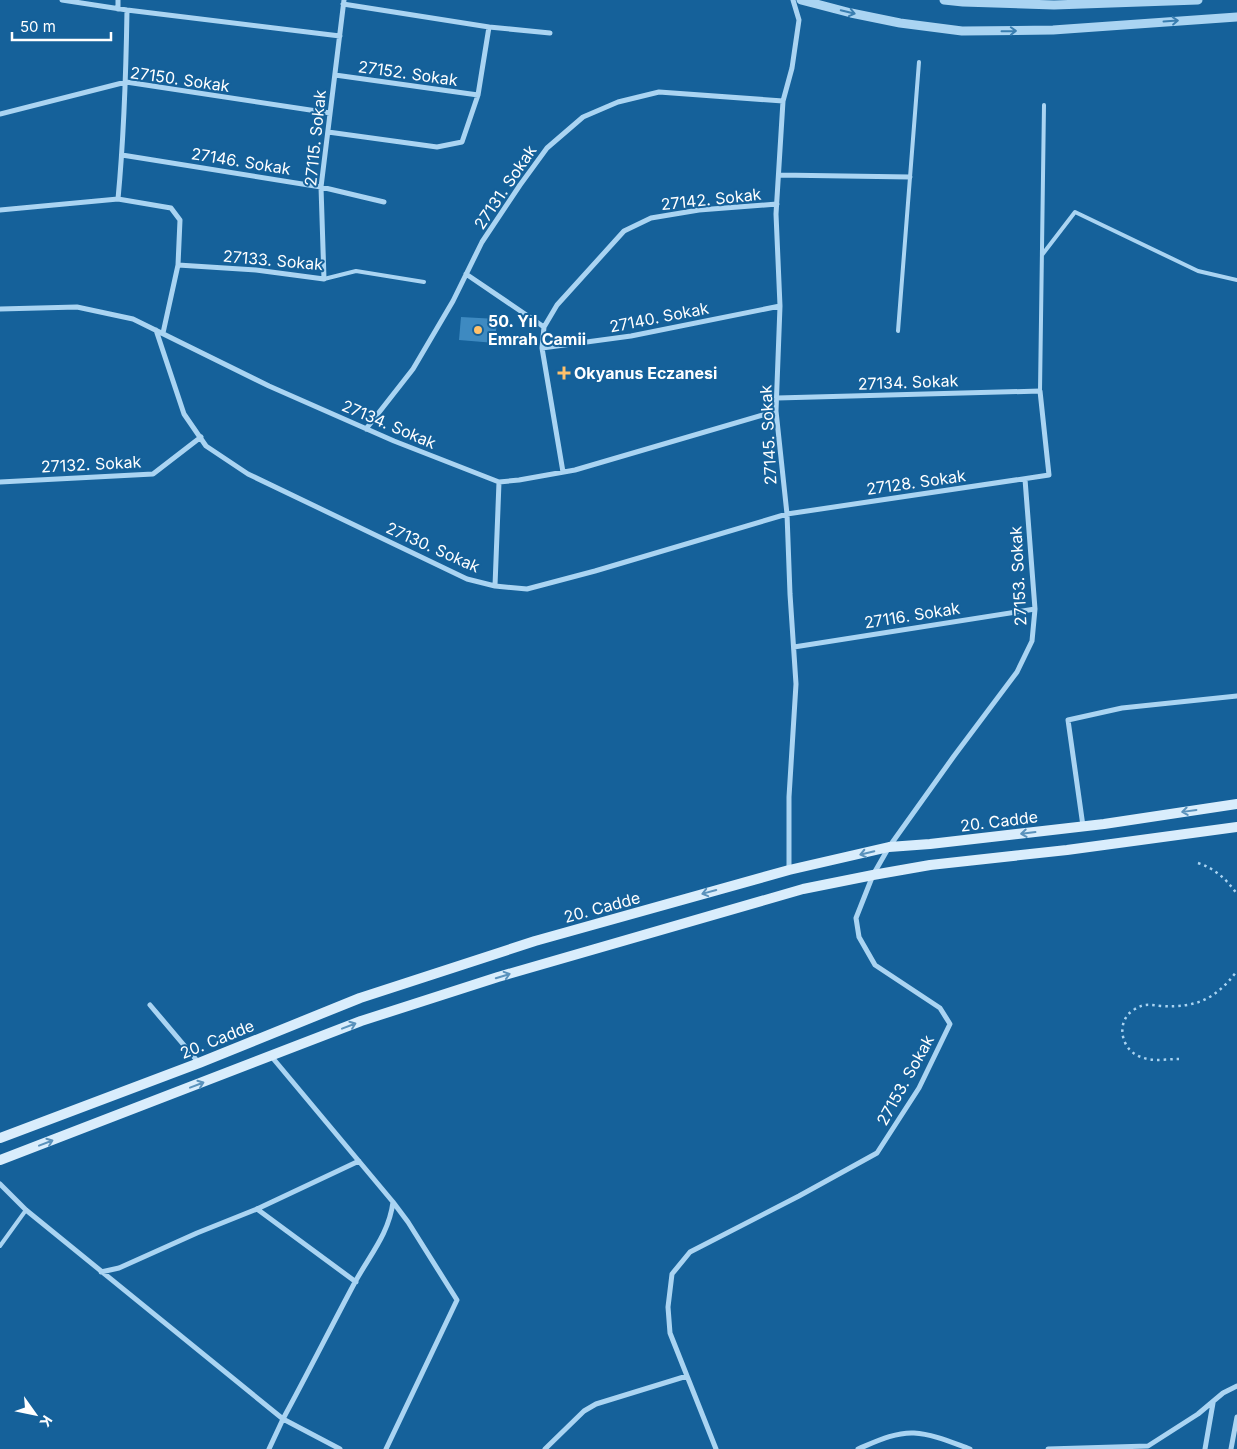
<svg xmlns="http://www.w3.org/2000/svg" width="1237" height="1449" font-family="Inter,sans-serif">
<style>
.building{fill:#3e8ac1}
.lines{fill:none;stroke-linecap:round;stroke-linejoin:round}
.path{stroke:#aad4f2;stroke-width:2.5;stroke-dasharray:2.5 4;stroke-linecap:butt}
.service{stroke:#aad4f2;stroke-width:4}
.minor{stroke:#aad4f2;stroke-width:5}
.tertiary{stroke:#aad4f2;stroke-width:9}
.secondary{stroke:#d9edfc;stroke-width:10}
.oneway{stroke:#3a7eb0}
.oneway2{stroke:#5a92bc}
.poi-dot{fill:#ffc16b;stroke:#15619a;stroke-width:2}
.labels{text-anchor:middle;stroke-width:4;stroke-linejoin:round;paint-order:stroke}
.street-label{font-size:16px;fill:#fff;stroke:#15619a}
.poi-label{font-size:16px;font-weight:bold;fill:#fff;stroke:#15619a;text-anchor:start}
</style>
<rect width="100%" height="100%" fill="#15619a"/>
<path class="building" d="M 461,317 L 497,319 L 495,343 L 459,340 Z"/>
<g class="lines">
<path class="path" d="M 1198,863 C 1216,869 1227,880 1237,894
M 1179,1059 C 1167,1059 1152,1062 1141,1057 C 1120,1050 1115,1020 1135,1009 C 1144,1003 1151,1005 1161,1006 C 1196,1008 1216,999 1237,971"/>
<path class="service" d="M 1042,255 L 1075,212 L 1198,271 L 1237,280
M 324,279 L 356,271 L 424,282
M 898,331 L 919,62
M 1040,391 L 1044,105
M 0,1246 L 26,1210"/>
<path class="minor" d="M 62,0 L 127,10 L 340,36
M 343,4 L 489,27 L 550,33
M 118,9 L 118,0
M 335,75 L 478,95
M 0,114 L 126,82 L 330,113
M 328,132 L 437,147 L 462,142 L 478,95 L 489,27
M 122,155 L 321,187 L 384,202
M 779,175 L 910,177
M 118,199 C 124,136 126,74 127,10
M 0,210 L 118,199 L 171,208 L 180,220 L 178,265 L 163,333
M 178,265 L 256,270 L 324,279 L 321,187 L 344,0
M 466,274 L 544,327
M 0,309 L 77,307 L 133,319 L 269,386 L 394,441 L 499,482 L 519,480 L 575,470 L 776,411
M 156,330 L 184,414 L 206,446 L 248,474 L 467,579 L 495,586 L 527,589 L 595,571 L 787,514 L 1049,475 L 1040,391 L 777,398
M 542,348 L 631,336 L 780,306
M 366,429 L 413,369 L 453,301 L 482,242 L 520,185 L 547,148 L 583,117 L 618,102 L 659,92 L 783,101
M 563,472 L 542,348 L 544,327 L 557,305 L 624,231 L 651,218 L 699,210 L 777,204
M 0,482 L 153,474 L 201,437
M 495,586 L 499,482
M 794,647 L 1035,609
M 1083,826 L 1068,720 L 1122,708 L 1237,696
M 789,870 L 789,797 L 796,684 L 790,594 L 787,514 L 776,411 L 780,306 L 776,214 L 783,101 L 792,68 L 799,20 L 793,0
M 150,1005 L 199,1063
M 271,1056 L 393,1202 C 389,1234 369,1256 354,1284 C 330,1329 307,1375 283,1419 L 340,1449
M 0,1184 L 26,1210 L 283,1419 L 269,1449
M 257,1209 L 356,1282
M 101,1272 L 119,1268 L 197,1233 L 257,1209 L 359,1161
M 386,1449 L 457,1300 L 408,1222 L 393,1202
M 545,1449 L 584,1411 L 596,1404 L 687,1376
M 716,1449 L 670,1333 L 668,1307 L 672,1274 L 690,1252 L 799,1196 L 877,1153 L 919,1088 L 950,1024 L 940,1008 L 875,965 L 859,937 L 856,918 L 873,875 L 889,847 L 954,756 L 1017,672 L 1032,641 L 1035,609 L 1025,479
M 858,1449 C 875,1442 895,1432 914,1433 C 933,1434 953,1443 970,1449
M 1048,1449 L 1148,1446 L 1198,1414 L 1223,1393 L 1237,1386
M 1205,1449 L 1213,1403
M 1231,1449 L 1237,1417"/>
<path class="tertiary" d="M 801,0 L 851,13 L 900,23 L 962,31 L 1053,30 L 1237,17
M 944,0 L 963,2 L 1054,5 L 1198,0"/>
<path class="secondary" d="M 0,1138 L 199,1063 L 360,998 L 535,941 L 789,870 L 889,847 L 930,844 L 1104,824 L 1237,804
M 0,1160 L 361,1021 L 498,977 L 803,889 L 873,875 L 930,865 L 1067,850 L 1237,827"/>
</g>
<defs><path id="oneway-shaft" d="M-6 0H5M1.5-3L5.5 0L1.5 3" fill="none" stroke-width="1.6" stroke-linecap="round" stroke-linejoin="round" transform="scale(1.25)"/></defs>
<g class="oneway">
<use href="#oneway-shaft" transform="translate(848 12) rotate(14)"/>
<use href="#oneway-shaft" transform="translate(1171 21) rotate(-4)"/>
<use href="#oneway-shaft" transform="translate(1009 31) rotate(-1)"/>
</g>
<g class="oneway2">
<use href="#oneway-shaft" transform="translate(1189 811) rotate(172)"/>
<use href="#oneway-shaft" transform="translate(1028 833) rotate(173)"/>
<use href="#oneway-shaft" transform="translate(867 853) rotate(167)"/>
<use href="#oneway-shaft" transform="translate(709 892) rotate(165)"/>
<use href="#oneway-shaft" transform="translate(503 976) rotate(-17)"/>
<use href="#oneway-shaft" transform="translate(349 1026) rotate(-21)"/>
<use href="#oneway-shaft" transform="translate(197 1085) rotate(-21)"/>
<use href="#oneway-shaft" transform="translate(46 1143) rotate(-21)"/>
</g>
<g class="poi-dot">
<circle cx="478" cy="330" r="5"/>
<path d="M561.5 365.5h5v5h5v5h-5v5h-5v-5h-5v-5h5z"/>
</g>
<g class="labels">
<g class="street-label">
<text transform="translate(408 73) rotate(8)" y="6">27152. Sokak</text>
<text transform="translate(180 79) rotate(8)" y="6">27150. Sokak</text>
<text transform="translate(315 138) rotate(-84)" y="6">27115. Sokak</text>
<text transform="translate(241 161) rotate(9)" y="6">27146. Sokak</text>
<text transform="translate(505 187) rotate(-56)" y="6">27131. Sokak</text>
<text transform="translate(711 199) rotate(-6)" y="6">27142. Sokak</text>
<text transform="translate(273 260) rotate(5)" y="6">27133. Sokak</text>
<text transform="translate(659 317) rotate(-11)" y="6">27140. Sokak</text>
<text transform="translate(908 382) rotate(-2)" y="6">27134. Sokak</text>
<text transform="translate(389 424) rotate(23)" y="6">27134. Sokak</text>
<text transform="translate(768 435) rotate(-93)" y="6">27145. Sokak</text>
<text transform="translate(91 464) rotate(-3)" y="6">27132. Sokak</text>
<text transform="translate(916 482) rotate(-8)" y="6">27128. Sokak</text>
<text transform="translate(433 547) rotate(24)" y="6">27130. Sokak</text>
<text transform="translate(1018 576) rotate(-93)" y="6">27153. Sokak</text>
<text transform="translate(912 615) rotate(-9)" y="6">27116. Sokak</text>
<text transform="translate(999 821) rotate(-7)" y="6">20. Cadde</text>
<text transform="translate(602 907) rotate(-15)" y="6">20. Cadde</text>
<text transform="translate(217 1039) rotate(-22)" y="6">20. Cadde</text>
<text transform="translate(905 1080) rotate(-61)" y="6">27153. Sokak</text>
</g>
<g class="poi-label">
<text x="488" y="327">50. Yıl<tspan x="488" dy="18">Emrah Camii</tspan></text>
<text x="574" y="379">Okyanus Eczanesi</text>
</g>
</g>
<g transform="translate(35 1414) rotate(123)" stroke="#15619a" stroke-width="4" paint-order="stroke">
<path d="M0-4L9 19L0 12L-9 19Z" fill="#ffffff"/>
<text y="-8" font-size="14" font-weight="bold" text-anchor="middle" fill="#ffffff">K</text>
</g>
<path d="M12 32v8h99v-8" fill="none" stroke="#ffffff" stroke-width="2.5"/>
<text x="20" y="32" font-size="15" fill="#ffffff" stroke="#15619a" stroke-width="4" paint-order="stroke">50 m</text>
</svg>
